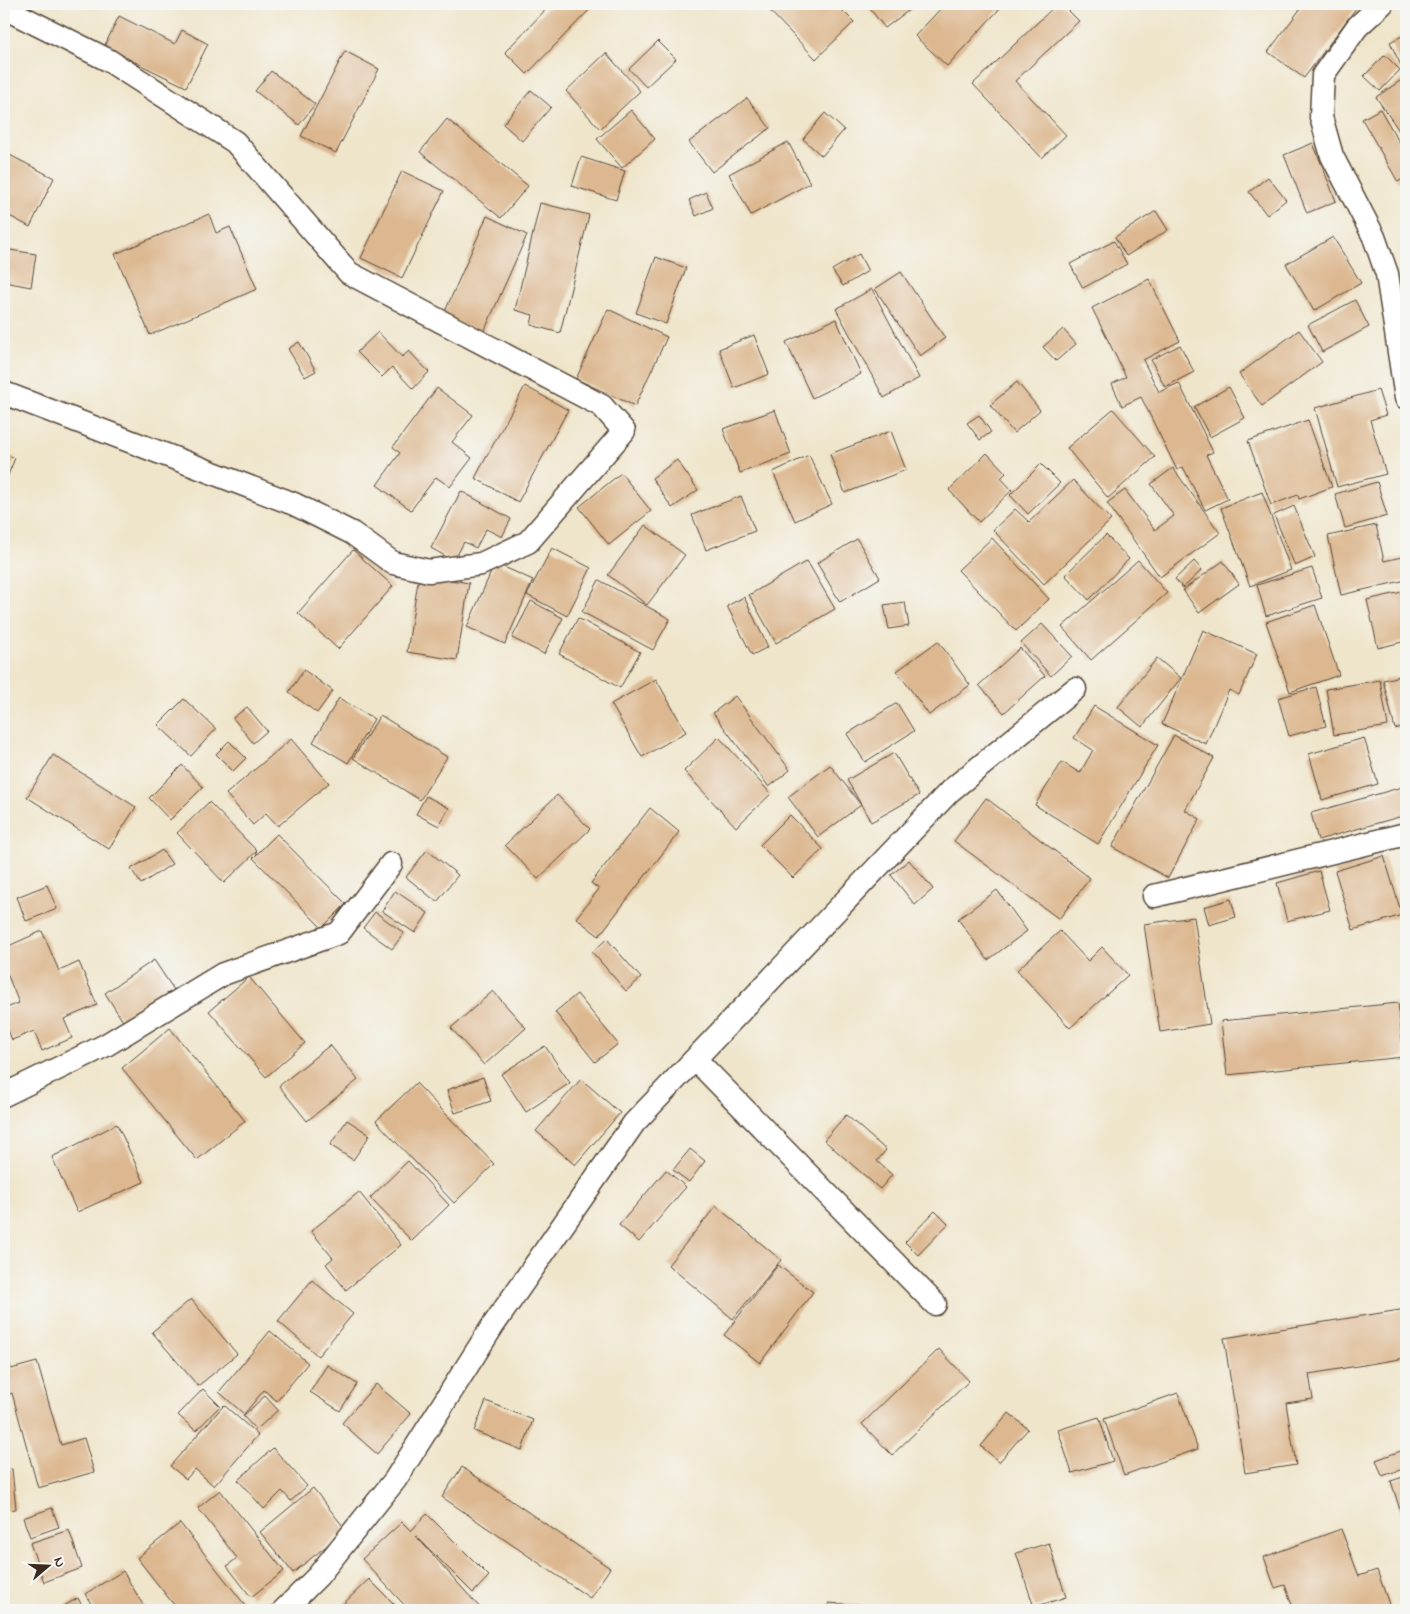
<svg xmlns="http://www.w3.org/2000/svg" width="1410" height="1614" font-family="'Indie Flower',sans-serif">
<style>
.building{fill:#dcb78f}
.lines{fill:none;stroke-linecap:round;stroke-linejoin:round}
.street-casing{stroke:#564638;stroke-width:25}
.street{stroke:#fff;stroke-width:22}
</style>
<rect width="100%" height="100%" fill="#f6f6f2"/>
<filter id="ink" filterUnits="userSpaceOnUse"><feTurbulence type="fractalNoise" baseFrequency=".02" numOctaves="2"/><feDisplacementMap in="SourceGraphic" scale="10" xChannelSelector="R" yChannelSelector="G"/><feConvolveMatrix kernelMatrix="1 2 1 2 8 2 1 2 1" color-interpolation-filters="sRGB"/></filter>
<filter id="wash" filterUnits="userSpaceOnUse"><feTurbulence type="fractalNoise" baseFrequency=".0096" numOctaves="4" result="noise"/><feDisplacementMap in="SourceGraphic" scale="20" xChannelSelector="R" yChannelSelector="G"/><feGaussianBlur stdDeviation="1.12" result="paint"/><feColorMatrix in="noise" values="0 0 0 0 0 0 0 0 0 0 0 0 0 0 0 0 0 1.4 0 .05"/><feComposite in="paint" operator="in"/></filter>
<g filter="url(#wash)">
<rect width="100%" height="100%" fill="#efe5cb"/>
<g id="blocks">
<path class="building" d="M 551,4 L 595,4 L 527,74 L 505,52 Z
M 770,4 L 836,4 L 854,22 L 816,59 L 766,7 Z
M 866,4 L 917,4 L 885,28 Z
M 945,4 L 1004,4 L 947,66 L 915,36 Z
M 1057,4 L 1062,4 L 1079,21 L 1015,81 L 1066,135 L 1042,158 L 973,84 Z
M 1304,4 L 1359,4 L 1304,78 L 1268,52 Z
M 119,16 L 175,44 L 182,30 L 208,44 L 186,87 L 104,47 Z
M 1406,34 L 1406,66 L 1402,68 L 1390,42 Z
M 658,41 L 676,59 L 646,87 L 629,69 Z
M 345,51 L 379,69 L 336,153 L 301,136 Z
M 606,53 L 640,91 L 600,129 L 566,91 Z
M 1385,55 L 1400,70 L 1380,91 L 1364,76 Z
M 271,71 L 315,104 L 299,125 L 255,91 Z
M 1406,77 L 1406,136 L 1404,138 L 1376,97 Z
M 531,90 L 551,107 L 522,141 L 503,124 Z
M 747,98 L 770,128 L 712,172 L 689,142 Z
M 1380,109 L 1406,154 L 1406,177 L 1398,182 L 1362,119 Z
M 631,110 L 655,139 L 622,168 L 597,139 Z
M 825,113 L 844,130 L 822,156 L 803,139 Z
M 447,119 L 528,186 L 501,218 L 420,152 Z
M 788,142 L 810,183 L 751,215 L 729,174 Z
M 1313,143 L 1336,201 L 1307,213 L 1284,155 Z
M 4,152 L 54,178 L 30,227 L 4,213 Z
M 581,157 L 625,171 L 616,200 L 572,186 Z
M 402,171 L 444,191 L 402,278 L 361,258 Z
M 1268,177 L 1286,200 L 1267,215 L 1249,192 Z
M 706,192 L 713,208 L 696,216 L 689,200 Z
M 540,203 L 589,215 L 560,333 L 531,325 L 533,315 L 515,310 Z
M 1156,211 L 1168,230 L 1126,256 L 1115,237 Z
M 209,214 L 216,233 L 230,227 L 257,289 L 150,335 L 115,254 Z
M 487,216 L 527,235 L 483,334 L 443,316 Z
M 1333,237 L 1361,283 L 1314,311 L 1286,264 Z
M 1114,241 L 1127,264 L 1083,288 L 1070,264 Z
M 4,249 L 36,254 L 31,287 L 4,282 Z
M 859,254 L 868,271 L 843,286 L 832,270 Z
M 656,257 L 686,268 L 666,324 L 636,313 Z
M 901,272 L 945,338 L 920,356 L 875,289 Z
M 1149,279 L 1180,341 L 1143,360 L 1159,392 L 1179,383 L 1213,452 L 1206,455 L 1228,499 L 1205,510 L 1183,467 L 1177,470 L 1141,397 L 1122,406 L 1112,384 L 1126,377 L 1092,308 Z
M 872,289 L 919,378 L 884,398 L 836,309 Z
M 1355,300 L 1369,327 L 1322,352 L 1308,325 Z
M 608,309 L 667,337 L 635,406 L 576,379 Z
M 836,319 L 861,374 L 812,398 L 786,342 Z
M 1063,329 L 1076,344 L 1056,361 L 1043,347 Z
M 1299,330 L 1322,362 L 1262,406 L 1239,374 Z
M 378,332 L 402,357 L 409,351 L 429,372 L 413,389 L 392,367 L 382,377 L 357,352 Z
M 754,335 L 769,374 L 734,388 L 719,349 Z
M 299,342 L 316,371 L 305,377 L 288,349 Z
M 1180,345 L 1194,372 L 1165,387 L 1151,360 Z
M 1017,382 L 1040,410 L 1014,433 L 990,405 Z
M 525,386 L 568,410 L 518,502 L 475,478 Z
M 1229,387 L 1245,418 L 1210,437 L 1194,407 Z
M 437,388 L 473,415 L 452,442 L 472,458 L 450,487 L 436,477 L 411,510 L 377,485 L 400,453 L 393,447 Z
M 1378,390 L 1386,415 L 1370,420 L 1386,474 L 1337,487 L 1315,408 Z
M 1113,409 L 1155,457 L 1108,498 L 1067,448 Z
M 775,410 L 791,454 L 740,473 L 723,429 Z
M 979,415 L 991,432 L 980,440 L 967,423 Z
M 1308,420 L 1332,487 L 1299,499 L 1298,495 L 1271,505 L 1248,441 Z
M 891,431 L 906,470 L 845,493 L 830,454 Z
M 4,453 L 15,458 L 4,485 Z
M 987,453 L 1006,473 L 1001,478 L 1012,490 L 979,522 L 949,490 Z
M 809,455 L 832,504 L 795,521 L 773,472 Z
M 677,460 L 698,490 L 672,508 L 652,478 Z
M 1041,464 L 1060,483 L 1028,514 L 1010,495 Z
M 1173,468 L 1220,533 L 1160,577 L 1107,503 L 1125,490 L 1155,530 L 1174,516 L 1151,484 Z
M 621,473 L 651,511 L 609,545 L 579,507 Z
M 1073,480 L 1111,520 L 1044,584 L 993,530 L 1015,509 L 1029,522 Z
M 1377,482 L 1387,516 L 1345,528 L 1335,494 Z
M 461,491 L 511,519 L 502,537 L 486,529 L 476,548 L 464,542 L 454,561 L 431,548 Z
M 1262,492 L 1291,570 L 1250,586 L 1221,508 Z
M 741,496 L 755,531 L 706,550 L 692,515 Z
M 1294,506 L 1315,557 L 1295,566 L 1274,515 Z
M 645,525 L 685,555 L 647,605 L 608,575 Z
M 1376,525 L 1384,561 L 1406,556 L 1406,580 L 1341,595 L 1328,536 Z
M 1106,535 L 1129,559 L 1089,600 L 1065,575 Z
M 992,538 L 1049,599 L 1016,631 L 958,570 Z
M 857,539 L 880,578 L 840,602 L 817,563 Z
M 552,548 L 591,568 L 567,616 L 527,595 Z
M 353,550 L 393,586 L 338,649 L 298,613 Z
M 1138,560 L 1167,593 L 1091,660 L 1062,627 Z
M 807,561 L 835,609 L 776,643 L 749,595 Z
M 1194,561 L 1202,570 L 1183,588 L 1175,579 Z
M 1223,561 L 1239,584 L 1199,613 L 1183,590 Z
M 495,563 L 533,580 L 505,644 L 467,627 Z
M 1312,568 L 1322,598 L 1266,616 L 1257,585 Z
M 419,575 L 469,583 L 457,660 L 407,652 Z
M 599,580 L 670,619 L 653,650 L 582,612 Z
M 1406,591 L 1406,641 L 1378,648 L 1367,600 Z
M 744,597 L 768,647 L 752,655 L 727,606 Z
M 531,601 L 563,618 L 544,654 L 512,638 Z
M 905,602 L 909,626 L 889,629 L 884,605 Z
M 1315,605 L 1339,675 L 1290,692 L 1266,622 Z
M 578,618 L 640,652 L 620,688 L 559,654 Z
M 1042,624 L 1072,656 L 1051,676 L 1021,643 Z
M 1203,630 L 1257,654 L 1239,695 L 1229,690 L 1206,744 L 1162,724 Z
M 938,641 L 970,685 L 929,715 L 897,671 Z
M 1020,648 L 1045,676 L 1004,713 L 979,685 Z
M 1157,658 L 1181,678 L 1142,727 L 1118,707 Z
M 304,670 L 333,691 L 317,713 L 289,692 Z
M 1406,675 L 1406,726 L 1395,729 L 1383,680 Z
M 656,679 L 686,732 L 642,757 L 611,704 Z
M 1380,680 L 1388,726 L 1334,735 L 1326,689 Z
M 1316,687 L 1326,726 L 1289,736 L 1278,698 Z
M 735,696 L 790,770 L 769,787 L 713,713 Z
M 339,698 L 374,719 L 348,763 L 313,742 Z
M 184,699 L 216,729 L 191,756 L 158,725 Z
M 897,703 L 914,731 L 865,762 L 847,734 Z
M 1094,706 L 1158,745 L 1098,844 L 1035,805 L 1062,762 L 1080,773 L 1093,750 L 1074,738 Z
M 247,707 L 267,731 L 253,743 L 233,718 Z
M 380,715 L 447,757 L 420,800 L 353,758 Z
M 1174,735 L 1214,758 L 1185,810 L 1200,819 L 1168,878 L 1112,847 Z
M 719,737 L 771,794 L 736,827 L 684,771 Z
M 1364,738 L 1378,784 L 1322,800 L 1309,754 Z
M 291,739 L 329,783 L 278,826 L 266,813 L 253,825 L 226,794 Z
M 229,741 L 246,758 L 233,771 L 216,754 Z
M 894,753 L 919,795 L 871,822 L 847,780 Z
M 53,755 L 136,807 L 109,849 L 27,797 Z
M 182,765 L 203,787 L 170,820 L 149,798 Z
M 830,765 L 861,805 L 818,837 L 788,797 Z
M 1406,786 L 1406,815 L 1318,840 L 1311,813 Z
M 557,795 L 590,829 L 538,879 L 505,845 Z
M 426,796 L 449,808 L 439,826 L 416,814 Z
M 986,798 L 1090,878 L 1059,919 L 954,841 Z
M 209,802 L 257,851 L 224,883 L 177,833 Z
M 650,808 L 679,832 L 599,936 L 576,918 L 599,889 L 591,883 Z
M 790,815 L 823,849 L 793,878 L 760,845 Z
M 277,834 L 346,904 L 322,928 L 253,858 Z
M 162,850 L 172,864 L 141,884 L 131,869 Z
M 427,850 L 458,875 L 437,902 L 406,877 Z
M 1384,856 L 1402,915 L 1353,930 L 1335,871 Z
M 909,860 L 933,889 L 915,905 L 891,875 Z
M 1319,871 L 1330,910 L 1287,921 L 1277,883 Z
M 47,885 L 57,909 L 26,921 L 17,897 Z
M 997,890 L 1027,931 L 988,960 L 958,919 Z
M 395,891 L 428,913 L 415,933 L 382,911 Z
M 1231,899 L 1236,917 L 1209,925 L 1204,907 Z
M 375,912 L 404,933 L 392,949 L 363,928 Z
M 1194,917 L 1210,1024 L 1160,1032 L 1144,924 Z
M 42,931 L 59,971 L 79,962 L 97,1005 L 64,1019 L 72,1038 L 42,1051 L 34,1031 L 12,1040 L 4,1020 L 4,1009 L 19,1003 L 4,966 L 4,948 Z
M 1060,931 L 1088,961 L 1102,947 L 1128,975 L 1070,1028 L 1017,970 Z
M 607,939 L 641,978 L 626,991 L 592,952 Z
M 154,960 L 174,990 L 124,1023 L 105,993 Z
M 249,977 L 305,1043 L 266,1077 L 209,1011 Z
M 493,991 L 526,1028 L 484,1065 L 451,1028 Z
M 577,994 L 618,1044 L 595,1062 L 555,1012 Z
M 1398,1003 L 1404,1057 L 1227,1075 L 1221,1021 Z
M 170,1028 L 245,1121 L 197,1160 L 122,1068 Z
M 330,1045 L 358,1080 L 307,1121 L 279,1086 Z
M 545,1046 L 570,1083 L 526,1112 L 501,1074 Z
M 483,1077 L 491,1101 L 455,1113 L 447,1090 Z
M 581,1079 L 620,1113 L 575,1165 L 536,1131 Z
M 416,1083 L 494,1164 L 454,1203 L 376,1121 Z
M 846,1115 L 886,1150 L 877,1161 L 892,1175 L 880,1189 L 824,1140 Z
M 347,1120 L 370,1135 L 353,1160 L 330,1145 Z
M 117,1124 L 144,1182 L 77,1212 L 52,1157 Z
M 690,1149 L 705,1161 L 689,1182 L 673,1170 Z
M 408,1161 L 449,1205 L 412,1241 L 370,1198 Z
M 666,1170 L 686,1187 L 639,1242 L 619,1225 Z
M 359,1192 L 401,1245 L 346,1290 L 326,1264 L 333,1258 L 311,1231 Z
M 716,1206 L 781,1260 L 733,1319 L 668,1265 Z
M 935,1211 L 948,1224 L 918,1255 L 905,1242 Z
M 778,1265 L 813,1292 L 760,1363 L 724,1335 Z
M 312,1280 L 353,1314 L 318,1356 L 278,1321 Z
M 191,1299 L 237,1354 L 198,1386 L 152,1332 Z
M 1406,1309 L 1406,1358 L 1309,1374 L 1313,1399 L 1286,1403 L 1296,1465 L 1245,1473 L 1224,1338 Z
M 270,1331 L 308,1363 L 277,1401 L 264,1390 L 244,1414 L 219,1392 Z
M 939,1349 L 969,1381 L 892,1455 L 862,1424 Z
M 8,1357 L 11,1369 L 37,1362 L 61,1445 L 84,1438 L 94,1472 L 38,1488 L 12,1393 L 4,1396 L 4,1358 Z
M 327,1365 L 357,1384 L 340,1411 L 310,1392 Z
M 376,1384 L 411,1414 L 377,1454 L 342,1423 Z
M 203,1389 L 220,1406 L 196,1431 L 178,1415 Z
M 1178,1393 L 1198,1449 L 1124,1475 L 1104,1419 Z
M 265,1396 L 278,1410 L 256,1430 L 243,1416 Z
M 486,1401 L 533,1420 L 522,1450 L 474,1431 Z
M 224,1405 L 258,1435 L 214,1486 L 195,1469 L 186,1479 L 170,1466 Z
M 1009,1413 L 1028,1429 L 999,1462 L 981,1446 Z
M 1099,1417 L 1113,1461 L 1072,1473 L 1058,1430 Z
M 273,1448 L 307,1486 L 291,1501 L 282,1491 L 264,1509 L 238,1480 Z
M 1406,1449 L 1406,1468 L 1382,1476 L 1376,1460 Z
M 462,1467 L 610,1568 L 590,1598 L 442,1497 Z
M 12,1469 L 16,1509 L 4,1510 L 4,1470 Z
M 1406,1476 L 1406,1529 L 1391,1481 Z
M 313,1488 L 346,1530 L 293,1573 L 260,1532 Z
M 220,1490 L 284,1571 L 251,1597 L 227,1566 L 237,1558 L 198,1508 Z
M 52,1508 L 59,1527 L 30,1537 L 23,1518 Z
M 427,1514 L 489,1576 L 473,1593 L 416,1536 L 482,1610 L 409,1610 L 362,1559 L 402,1522 L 411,1531 Z
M 180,1523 L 249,1610 L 178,1610 L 137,1558 Z
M 1341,1529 L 1359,1576 L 1377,1570 L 1390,1607 L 1381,1610 L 1294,1610 L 1285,1585 L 1275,1588 L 1264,1557 Z
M 69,1530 L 82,1568 L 44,1582 L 30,1543 Z
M 1049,1543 L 1066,1597 L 1034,1607 L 1016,1553 Z
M 123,1571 L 146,1610 L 95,1610 L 85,1594 Z
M 369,1579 L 400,1610 L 337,1610 Z
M 78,1598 L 84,1610 L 57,1610 Z
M 829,1603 L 903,1609 L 903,1610 L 829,1610 Z"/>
</g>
</g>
<g filter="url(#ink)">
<use href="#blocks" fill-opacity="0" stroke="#564638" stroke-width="1"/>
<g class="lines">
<defs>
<path id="street" d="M 1382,4 L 1357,27 L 1323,75 L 1321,117 L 1332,156 L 1374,237 L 1387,274 L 1406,398
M 4,8 L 108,60 L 235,142 L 349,273 L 602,406 L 624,431 L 528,542 L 481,564 L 429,571 L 393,563 L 352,533 L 294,504 L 4,393
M 1154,896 L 1406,834
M 696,1060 L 935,1304
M 4,1095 L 106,1045 L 223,974 L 339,933 L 391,864
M 284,1610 L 318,1576 L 395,1480 L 492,1327 L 634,1123 L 950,791 L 1075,689"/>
</defs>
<use href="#street" class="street-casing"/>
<use href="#street" class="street"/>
</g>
</g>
<rect width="1410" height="1614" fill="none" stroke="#f6f6f2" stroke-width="20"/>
<g transform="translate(48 1566) rotate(71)" stroke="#f6f6f2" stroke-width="4" paint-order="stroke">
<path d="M0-4L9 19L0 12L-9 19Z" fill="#3b2a1e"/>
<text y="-8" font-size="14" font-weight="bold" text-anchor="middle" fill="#3b2a1e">N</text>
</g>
</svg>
